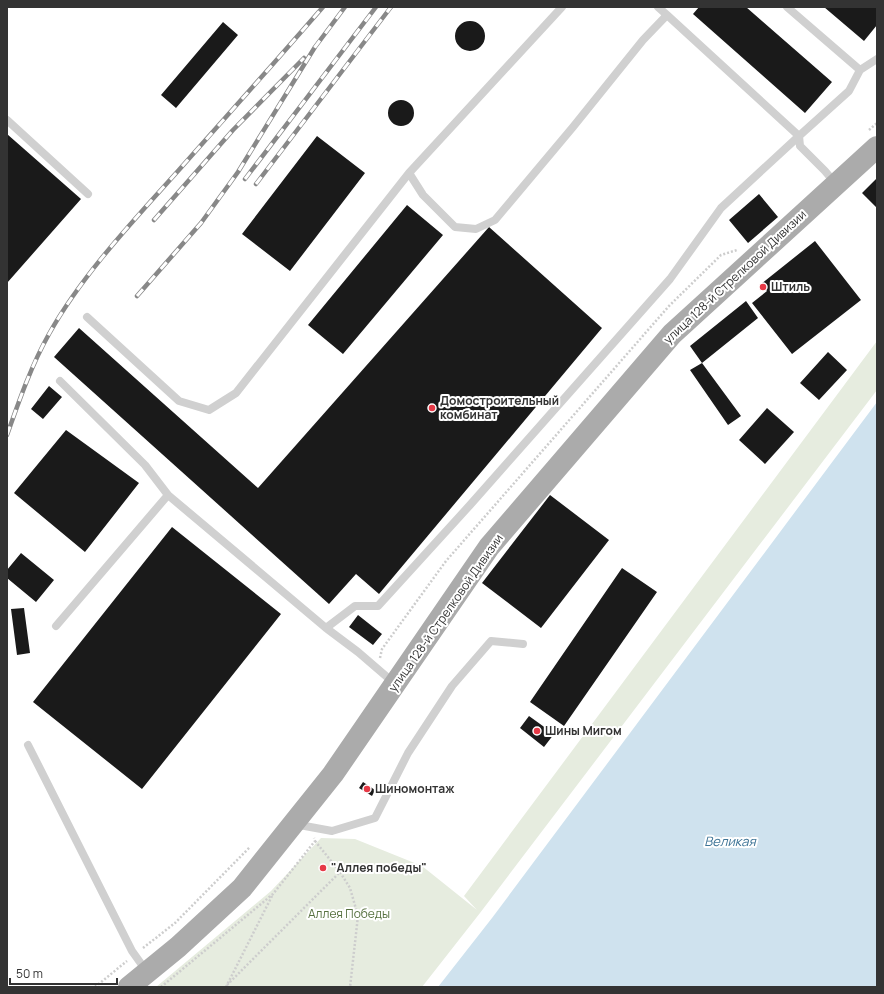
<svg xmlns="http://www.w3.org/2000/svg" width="884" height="994" font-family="Manrope,sans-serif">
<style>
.green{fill:#e6ecdf}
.water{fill:#cfe2ee}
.building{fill:#1a1a1a}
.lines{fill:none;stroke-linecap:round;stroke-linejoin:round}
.path{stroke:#cdcdcd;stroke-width:2.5;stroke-dasharray:2 2;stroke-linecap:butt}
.service{stroke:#d0d0d0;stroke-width:8}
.primary{stroke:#ababab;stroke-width:22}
.rail-casing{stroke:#888;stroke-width:4.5}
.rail{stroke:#fff;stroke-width:3;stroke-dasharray:9;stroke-linecap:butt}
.poi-dot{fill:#e63946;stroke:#fff;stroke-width:1.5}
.labels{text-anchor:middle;stroke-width:4;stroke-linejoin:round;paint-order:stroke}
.street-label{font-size:12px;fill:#333;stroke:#fff}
.poi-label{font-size:12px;font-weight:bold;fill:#333;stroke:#fff;text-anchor:start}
.park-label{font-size:12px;fill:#56703f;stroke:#fff}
.water-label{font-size:13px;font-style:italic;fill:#3f7597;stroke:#fff}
</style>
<rect width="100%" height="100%" fill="#fff"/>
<path class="green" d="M 877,341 L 877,390 L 480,913 L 422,987 L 156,987 L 271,891 L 321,838 L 355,839 L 422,866 L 477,910 L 464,896 Z"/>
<path class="water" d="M 877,402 L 877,987 L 438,987 L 492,918 Z"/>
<path class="building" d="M 699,7 L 746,7 L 832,82 L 805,113 L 693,14 Z
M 824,7 L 877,7 L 877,25 L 864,41 Z
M455 36a15 15 0 1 1 30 0a15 15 0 1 1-30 0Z
M 223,22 L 238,35 L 176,108 L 161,95 Z
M388 113a13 13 0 1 1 26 0a13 13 0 1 1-26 0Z
M 7,134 L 81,199 L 7,283 Z
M 317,136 L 365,173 L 290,271 L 242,234 Z
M 877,178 L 877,208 L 862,193 Z
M 759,194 L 778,217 L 748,243 L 729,220 Z
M 407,205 L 443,235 L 343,354 L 308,325 Z
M 489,227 L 602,328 L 379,594 L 356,574 L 329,604 L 54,357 L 79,328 L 258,488 Z
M 815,241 L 861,300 L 792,354 L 752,303 L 767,291 L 761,284 Z
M 746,301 L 758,318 L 702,363 L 741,416 L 728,425 L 690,370 L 702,363 L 690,346 Z
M 828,352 L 847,370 L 819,400 L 800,383 Z
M 49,386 L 62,397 L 43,419 L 31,409 Z
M 767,408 L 794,432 L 765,464 L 739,440 Z
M 66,430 L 139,483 L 85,552 L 14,493 Z
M 550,495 L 609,540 L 541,628 L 482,583 Z
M 172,527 L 281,614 L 142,789 L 33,702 Z
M 21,553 L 54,580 L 36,602 L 7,578 L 7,570 Z
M 622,568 L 657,592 L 564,726 L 530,702 Z
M 24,608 L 30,653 L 17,655 L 11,609 Z
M 358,615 L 382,634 L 373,645 L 349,627 Z
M 529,716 L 554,734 L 544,747 L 520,728 Z
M 363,782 L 375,790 L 372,796 L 359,788 Z"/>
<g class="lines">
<path class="path" d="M 869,130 L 877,123
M 380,658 L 382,649 L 446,561 L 669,306 L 721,255 L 737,250
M 315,841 L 340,872 L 350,888 L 358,916 L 350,987
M 143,948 L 175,923 L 250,847
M 227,985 L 340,872
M 95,987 L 127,961
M 161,987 L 273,894 L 315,841 L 314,838
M 226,987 L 272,896"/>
<path class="service" d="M 787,7 L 860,70
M 7,120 L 88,194
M 409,173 L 423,195 L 455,227 L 476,229 L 495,220 L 573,127 L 643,40 L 667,15 L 658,7
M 835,183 L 825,171 L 800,146 L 799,136 L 849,91 L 860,70 L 877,59
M 87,317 L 179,401 L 209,410 L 236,393 L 409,173 L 562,7
M 60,381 L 145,465 L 168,495
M 56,626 L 168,495 L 326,628 L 358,652 L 394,683
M 326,628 L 355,606 L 378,606 L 470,505 L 670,279 L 721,208 L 799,136 L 667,15
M 28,745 L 132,951 L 147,972
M 294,824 L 332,831 L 375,818 L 408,753 L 452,686 L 491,641 L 523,644"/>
<path class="primary" d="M 129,987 L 178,947 L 242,888 L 333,774 L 489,547 L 672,334 L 877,147"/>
<defs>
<path id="rail" d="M 245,179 L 376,7
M 256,184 L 391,7
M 154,220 L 233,130 L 304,58
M 137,296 L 201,223 L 238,172 L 315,47 L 345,7
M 7,435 C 19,401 31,366 49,334 C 82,275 133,221 178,171 C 227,116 275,62 323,7"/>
</defs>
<use href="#rail" class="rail-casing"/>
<use href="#rail" class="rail"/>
</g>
<g class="poi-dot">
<circle cx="763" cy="287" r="4"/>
<circle cx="432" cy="408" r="4"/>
<circle cx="537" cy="731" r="4"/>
<circle cx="367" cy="789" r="4"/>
<circle cx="323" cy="868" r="4"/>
</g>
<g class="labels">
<g class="street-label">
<text transform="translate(735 277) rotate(-43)" y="4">улица 128-й Стрелковой Дивизии</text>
<text transform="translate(446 613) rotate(-55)" y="4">улица 128-й Стрелковой Дивизии</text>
</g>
<g class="poi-label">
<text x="771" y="291">Штиль</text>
<text x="440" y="405">Домостроительный<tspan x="440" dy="14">комбинат</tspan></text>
<text x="545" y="735">Шины Мигом</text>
<text x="375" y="793">Шиномонтаж</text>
<text x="331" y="872">"Аллея победы"</text>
</g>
<g class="park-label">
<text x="349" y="918">Аллея Победы</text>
</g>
<g class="water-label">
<text x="730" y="846">Великая</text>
</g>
</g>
<rect width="884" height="994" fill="none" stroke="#333333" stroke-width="16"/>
<path d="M10 978v6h107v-6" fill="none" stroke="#333333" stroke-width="2"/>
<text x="16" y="978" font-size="12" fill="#333333" stroke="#ffffff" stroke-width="3" paint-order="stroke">50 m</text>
</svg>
